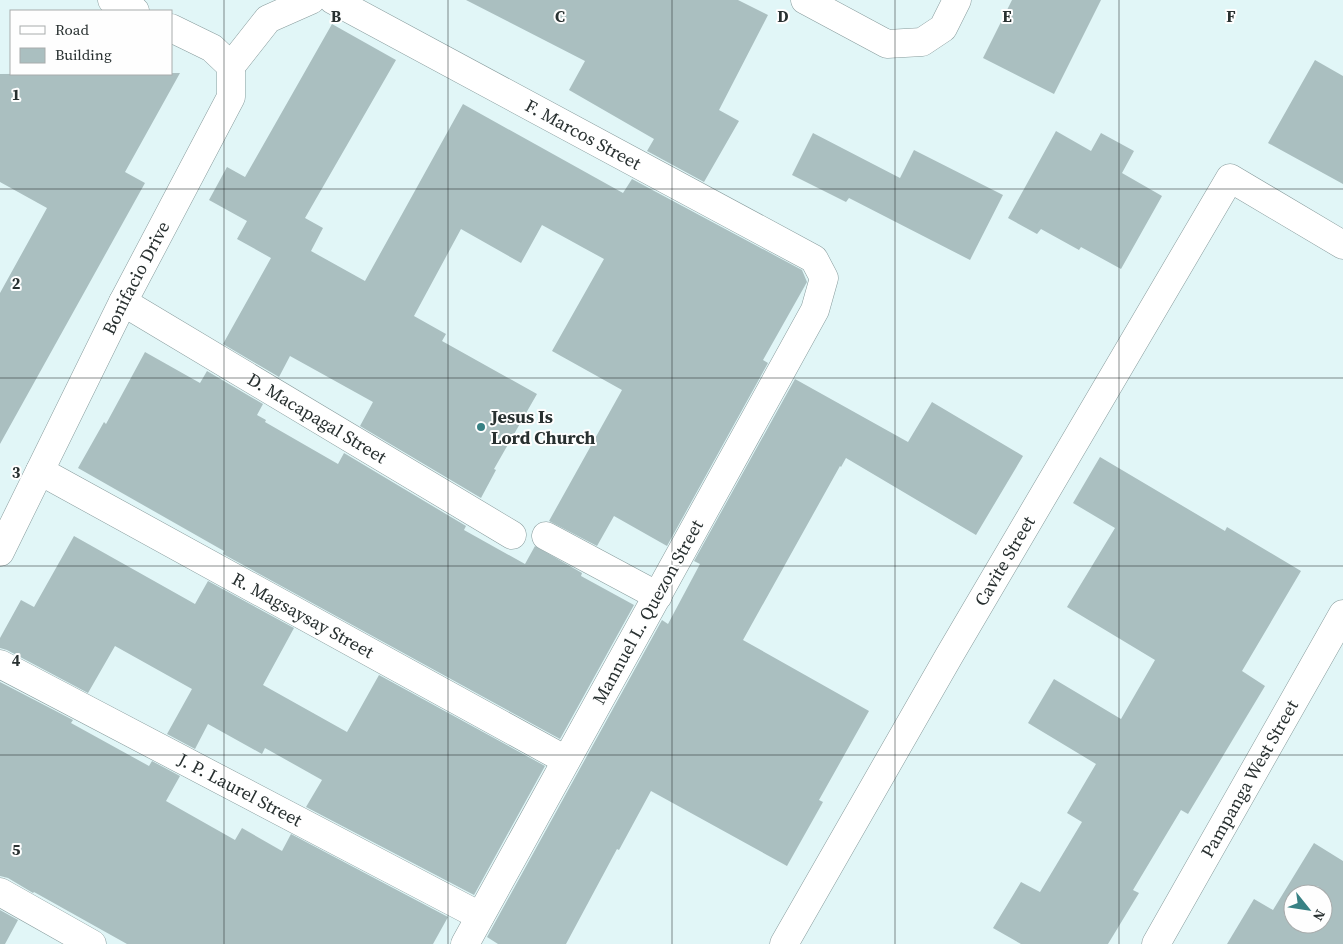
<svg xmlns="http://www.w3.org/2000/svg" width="1343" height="944" font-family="'Source Serif 4',serif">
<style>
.building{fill:#aabfc0;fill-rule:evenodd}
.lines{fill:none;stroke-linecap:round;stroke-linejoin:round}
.minor-casing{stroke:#879b9c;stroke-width:29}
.minor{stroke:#fff;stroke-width:28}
.grid{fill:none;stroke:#283030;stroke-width:1;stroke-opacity:0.55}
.poi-dot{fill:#388184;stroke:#fefefe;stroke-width:2}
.labels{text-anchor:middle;stroke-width:4;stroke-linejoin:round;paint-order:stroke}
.street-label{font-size:18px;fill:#283030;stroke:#fefefe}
.poi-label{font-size:18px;font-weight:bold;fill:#283030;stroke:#fefefe;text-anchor:start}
.grid-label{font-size:16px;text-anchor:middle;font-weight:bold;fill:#283030;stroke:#fefefe;stroke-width:4;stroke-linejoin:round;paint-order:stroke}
</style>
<rect width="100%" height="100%" fill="#e1f6f7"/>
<path class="building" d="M 466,0 L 738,0 L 768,15 L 719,110 L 739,121 L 704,182 L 647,151 L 654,139 L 569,90 L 585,61 Z
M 1012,0 L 1101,0 L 1054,94 L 983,58 Z
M 332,24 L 396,60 L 305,218 L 323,228 L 311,251 L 365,281 L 463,104 L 623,193 L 632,179 L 802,270 L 807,282 L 763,360 L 768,363 L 667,546 L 614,516 L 597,546 L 549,521 L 622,390 L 552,351 L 604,259 L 542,225 L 521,263 L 461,229 L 414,316 L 446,334 L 442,341 L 537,394 L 494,469 L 496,470 L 481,498 L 360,426 L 373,402 L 290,356 L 279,377 L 223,344 L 271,258 L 237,239 L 247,221 L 209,200 L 227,167 L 245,177 Z
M 1315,60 L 1343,76 L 1343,184 L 1268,143 Z
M 180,73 L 125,172 L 145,183 L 0,444 L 0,293 L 47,208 L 0,182 L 0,74 Z
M 1056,131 L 1091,151 L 1101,133 L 1134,151 L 1122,173 L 1162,196 L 1121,269 L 1081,247 L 1079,250 L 1041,229 L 1037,234 L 1008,218 Z
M 813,133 L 900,178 L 914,150 L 1003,195 L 970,260 L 849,198 L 846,202 L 792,175 Z
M 145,352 L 200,383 L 207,371 L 263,404 L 257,415 L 266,420 L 265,422 L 338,464 L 344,453 L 466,526 L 464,530 L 525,564 L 535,546 L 582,573 L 581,576 L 634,605 L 560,739 L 223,554 L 224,551 L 78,468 L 104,422 L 106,424 Z
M 795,379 L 908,442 L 932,402 L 1023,456 L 976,535 L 846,458 L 841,467 L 840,466 L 743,640 L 869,711 L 819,800 L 823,802 L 787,866 L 651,791 L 619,850 L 617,849 L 566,944 L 498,944 L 487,937 L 662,620 L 668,624 L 700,564 L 694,561 Z
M 1100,457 L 1225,531 L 1227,527 L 1301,571 L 1242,671 L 1265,686 L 1188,814 L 1181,810 L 1133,890 L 1139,893 L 1108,944 L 1021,944 L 993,928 L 1021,882 L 1040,892 L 1082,822 L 1067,813 L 1096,764 L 1028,723 L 1054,679 L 1121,719 L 1155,660 L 1067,607 L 1115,528 L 1073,503 Z
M 74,536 L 195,604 L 208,581 L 294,628 L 263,685 L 347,732 L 379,675 L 545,766 L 474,895 L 306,807 L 322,780 L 265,748 L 262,754 L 208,724 L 195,749 L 167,734 L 192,689 L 115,646 L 88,693 L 7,650 L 0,648 L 0,638 L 21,600 L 34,607 Z
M 0,682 L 73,720 L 71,723 L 149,766 L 152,761 L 180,776 L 166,801 L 235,840 L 242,828 L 282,851 L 291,834 L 448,917 L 433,944 L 127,944 L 34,892 L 33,893 L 8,878 L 0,876 Z
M 1314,843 L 1343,861 L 1343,944 L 1227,944 L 1254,899 L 1273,910 ZM 1293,894 L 1323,894 L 1323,924 L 1293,924 Z
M 0,910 L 18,920 L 5,944 L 0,944 Z"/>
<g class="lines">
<defs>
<g id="minor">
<path d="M 112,0 L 135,11"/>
<path id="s1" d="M 333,0 L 814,259 L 824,278 L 815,310 L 465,944"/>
<path d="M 805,0 L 887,44 L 922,42 L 943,28 L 957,0"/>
<path d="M 231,66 L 268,19 L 311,0"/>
<path id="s2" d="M 123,302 L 512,535"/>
<path id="s3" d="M 40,471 L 566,760"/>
<path d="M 546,536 L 658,596"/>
<path id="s4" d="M 0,552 L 123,302 L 231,97 L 231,66 L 212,48 L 171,28"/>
<path id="s5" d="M 0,664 L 480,916"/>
<path d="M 0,892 L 92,944"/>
<path id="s6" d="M 784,944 L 949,656 L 1230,178 L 1343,245"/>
<path id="s7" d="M 1156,944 L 1343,614"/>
</g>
</defs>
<use href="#minor" class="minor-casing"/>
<use href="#minor" class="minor"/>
</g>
<path class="grid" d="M 224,0 L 224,944M 448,0 L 448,944M 672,0 L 672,944M 895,0 L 895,944M 1119,0 L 1119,944M 0,189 L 1343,189M 0,378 L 1343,378M 0,566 L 1343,566M 0,755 L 1343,755"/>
<circle class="poi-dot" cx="481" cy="427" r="5"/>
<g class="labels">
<g class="street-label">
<text dy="6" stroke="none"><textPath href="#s1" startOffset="284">F. Marcos Street</textPath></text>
<text dy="6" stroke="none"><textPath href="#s4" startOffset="306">Bonifacio Drive</textPath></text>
<text dy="6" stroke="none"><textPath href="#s2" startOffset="226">D. Macapagal Street</textPath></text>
<text dy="6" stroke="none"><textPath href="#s6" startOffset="442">Cavite Street</textPath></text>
<text transform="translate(648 612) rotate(-61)" y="6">Mannuel L. Quezon Street</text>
<text dy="6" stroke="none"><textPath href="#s3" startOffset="300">R. Magsaysay Street</textPath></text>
<text dy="6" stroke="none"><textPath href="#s7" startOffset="190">Pampanga West Street</textPath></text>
<text dy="6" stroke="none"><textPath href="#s5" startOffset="271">J. P. Laurel Street</textPath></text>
</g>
<g class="poi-label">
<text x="491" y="423">Jesus Is<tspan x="491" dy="21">Lord Church</tspan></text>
</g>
</g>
<g class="grid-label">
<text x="336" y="22">B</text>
<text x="560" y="22">C</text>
<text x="783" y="22">D</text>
<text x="1007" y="22">E</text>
<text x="1231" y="22">F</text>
<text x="16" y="100">1</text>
<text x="16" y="289">2</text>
<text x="16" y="478">3</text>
<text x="16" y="666">4</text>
<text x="16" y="855">5</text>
</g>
<rect x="10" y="10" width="162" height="65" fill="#fefefe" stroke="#a8acac"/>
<rect x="20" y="26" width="25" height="8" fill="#ffffff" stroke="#a8acac"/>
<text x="55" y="35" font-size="15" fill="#283030">Road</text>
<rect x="20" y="48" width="25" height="15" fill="#aabfc0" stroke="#a8acac"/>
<text x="55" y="60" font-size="15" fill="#283030">Building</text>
<g transform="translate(1308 909) rotate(120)"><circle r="24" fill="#fefefe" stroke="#a8acac"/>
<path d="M0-4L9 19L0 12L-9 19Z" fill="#388184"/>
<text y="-8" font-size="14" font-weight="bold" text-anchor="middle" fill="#283030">N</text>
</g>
</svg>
